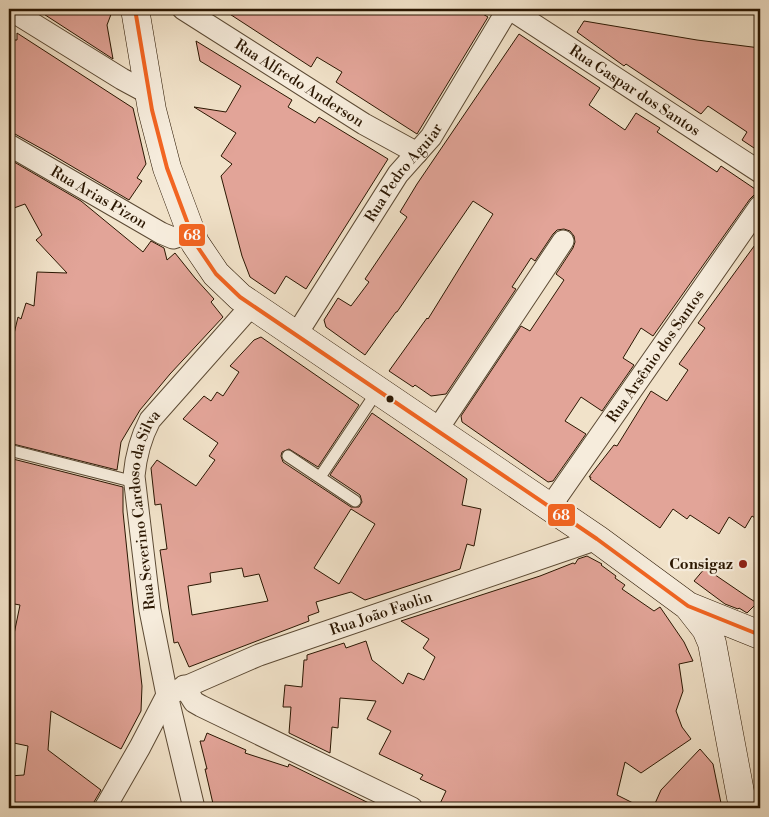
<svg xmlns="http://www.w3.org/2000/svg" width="769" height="817" font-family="'Libre Bodoni',serif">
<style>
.building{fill:#e2a498;stroke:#2b1702;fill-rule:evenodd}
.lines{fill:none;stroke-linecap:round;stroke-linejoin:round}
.service-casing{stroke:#5c4a34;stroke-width:13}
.minor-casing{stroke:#5c4a34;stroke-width:23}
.secondary-casing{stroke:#2b1702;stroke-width:29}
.service{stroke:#f6ecdc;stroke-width:11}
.minor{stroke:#f6ecdc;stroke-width:21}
.secondary{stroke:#f6ecdc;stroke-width:28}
.bus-1-casing{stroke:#f6ecdc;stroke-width:8}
.bus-1{stroke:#f26522;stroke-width:4}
.bus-dot{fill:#2b1702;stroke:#f6ecdc;stroke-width:2}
.poi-dot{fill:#8f2418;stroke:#f6ecdc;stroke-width:2}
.labels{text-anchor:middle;stroke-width:4.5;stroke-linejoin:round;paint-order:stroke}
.street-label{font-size:15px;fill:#2b1702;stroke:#f6ecdc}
.poi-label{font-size:15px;font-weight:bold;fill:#2b1702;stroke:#f6ecdc;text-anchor:end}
.line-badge{stroke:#f6ecdc;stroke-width:2}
.badge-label{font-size:14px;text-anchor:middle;font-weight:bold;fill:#fff}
</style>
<rect width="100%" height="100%" fill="#f1e2c9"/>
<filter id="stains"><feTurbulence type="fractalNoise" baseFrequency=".004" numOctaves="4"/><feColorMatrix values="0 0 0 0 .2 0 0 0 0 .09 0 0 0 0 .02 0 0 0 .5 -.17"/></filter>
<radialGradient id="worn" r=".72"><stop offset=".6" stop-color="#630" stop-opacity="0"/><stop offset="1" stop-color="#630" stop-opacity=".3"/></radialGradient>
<path class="building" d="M 36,9 L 113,9 L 107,25 L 113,59 Z
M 222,9 L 474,9 L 488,17 L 417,134 L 336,82 L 342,72 L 317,57 L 311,67 Z
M 584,21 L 697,40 L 760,48 L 760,152 L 742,140 L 747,132 L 708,106 L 701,114 L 626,64 L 624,66 L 577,32 Z
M 17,33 L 133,108 L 146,164 L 137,178 L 142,181 L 129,200 L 51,154 L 15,134 L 9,133 L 9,40 L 17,40 Z
M 519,34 L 600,88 L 589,105 L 625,130 L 636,113 L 660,128 L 657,132 L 717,172 L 721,166 L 758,191 L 750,199 L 653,336 L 641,328 L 623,358 L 634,365 L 602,411 L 581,397 L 565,421 L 586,434 L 553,481 L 548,482 L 462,422 L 461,416 L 521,326 L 530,331 L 564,280 L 556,274 L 573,248 L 575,242 L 574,236 L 570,231 L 564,229 L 557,230 L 553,234 L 535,261 L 531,258 L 512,287 L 516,289 L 446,394 L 431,396 L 415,385 L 413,387 L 389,371 L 427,318 L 428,319 L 493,214 L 473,201 L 397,312 L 396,312 L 365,355 L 326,327 L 324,320 L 338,298 L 351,306 L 369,282 L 365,279 L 407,217 L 400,212 L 417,184 Z
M 196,41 L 292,100 L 288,107 L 315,123 L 319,117 L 388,159 L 306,289 L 286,276 L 275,294 L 250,277 L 242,256 L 221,176 L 232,164 L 221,156 L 236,133 L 194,107 L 226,112 L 241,86 L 200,61 Z
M 9,159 L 81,201 L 143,252 L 151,241 L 164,248 L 167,260 L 175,253 L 195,278 L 214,299 L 211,302 L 223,317 L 170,374 L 140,410 L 121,442 L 117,470 L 9,443 L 9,355 L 18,317 L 21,319 L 26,303 L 34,306 L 37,272 L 67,273 L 36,240 L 42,235 L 25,204 L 14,208 L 9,199 Z
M 760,238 L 760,521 L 752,516 L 745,528 L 729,517 L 719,534 L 690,515 L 687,519 L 673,509 L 660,528 L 590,479 L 591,477 L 589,477 L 614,445 L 617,446 L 651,391 L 667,401 L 688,370 L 679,364 L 705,328 L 698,323 Z
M 261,337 L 359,405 L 318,467 L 289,449 L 282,452 L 281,456 L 283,462 L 351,507 L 359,507 L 362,502 L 360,495 L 330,475 L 372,413 L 467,479 L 462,505 L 481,509 L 474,546 L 467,544 L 460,569 L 365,600 L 351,592 L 316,602 L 319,612 L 308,616 L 309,621 L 189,667 L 178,642 L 174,643 L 160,550 L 167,549 L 161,504 L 155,505 L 151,468 L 157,460 L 196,486 L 215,460 L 209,456 L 218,443 L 183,419 L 204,396 L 211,401 L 217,392 L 223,396 L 239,372 L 230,366 L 254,340 ZM 351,509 L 375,524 L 339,584 L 314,568 ZM 242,568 L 244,577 L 259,574 L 268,601 L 192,615 L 188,586 L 211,582 L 210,573 Z
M 9,458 L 123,487 L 123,512 L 131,590 L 142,686 L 141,711 L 121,749 L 51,711 L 48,750 L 101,790 L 94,802 L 93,808 L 9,806 L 9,776 L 24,775 L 28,746 L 9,742 L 9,638 L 13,639 L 20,605 L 9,603 Z
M 587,556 L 602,564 L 601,565 L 616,576 L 615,578 L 625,585 L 622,589 L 654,611 L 660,607 L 684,642 L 693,661 L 679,664 L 683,691 L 676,711 L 682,727 L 691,739 L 641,773 L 625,762 L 617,795 L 643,808 L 438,808 L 446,791 L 420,779 L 423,775 L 379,754 L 391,731 L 367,719 L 376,701 L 340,698 L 338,728 L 332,727 L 330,753 L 289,733 L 291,707 L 283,707 L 285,685 L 302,687 L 304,660 L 307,660 L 307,655 L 344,643 L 346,648 L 366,641 L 372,660 L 403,684 L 408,673 L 424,680 L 435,657 L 423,648 L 429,639 L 401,621 L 540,576 L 573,563 L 575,564 L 578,559 Z
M 705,568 L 749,598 L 757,603 L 747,613 L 739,608 L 738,609 L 725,604 L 694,581 Z
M 207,733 L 246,750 L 245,753 L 288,767 L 289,764 L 379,808 L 214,808 L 205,769 L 207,769 L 200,741 L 204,741 Z
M 700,749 L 713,764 L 722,808 L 653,808 L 661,790 Z"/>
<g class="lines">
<defs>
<path id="service" d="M 9,450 L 135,482
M 288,456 L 355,501
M 320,477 L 378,390"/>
<g id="minor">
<path d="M 9,9 L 122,79 L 148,93"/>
<path id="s1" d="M 183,9 L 364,124 L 417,153"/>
<path id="s2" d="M 510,9 L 760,172"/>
<path id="s3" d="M 9,145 L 161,233 L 173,238 L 191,232"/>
<path id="s4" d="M 296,335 L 398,174 L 431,137 L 508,9"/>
<path d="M 437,430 L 563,241"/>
<path id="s5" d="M 550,507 L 760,206"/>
<path d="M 184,686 L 194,702 L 201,706 L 412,808"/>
<path id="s6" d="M 105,808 L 140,747 L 167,695 L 259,655 L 597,539"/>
<path id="s7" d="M 194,808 L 167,695 L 150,610 L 134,476 C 136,455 140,439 150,420 L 252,305"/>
</g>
<path id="secondary" d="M 135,9 L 152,110 L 167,168 L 195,243 L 216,274 L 240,297 L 597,539 L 688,606 L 760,635
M 688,606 L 706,629 L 712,643 L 743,808"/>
</defs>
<use href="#service" class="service-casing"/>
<use href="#minor" class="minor-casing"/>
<use href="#secondary" class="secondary-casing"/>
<use href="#service" class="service"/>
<use href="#minor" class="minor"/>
<use href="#secondary" class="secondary"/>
<defs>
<path id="bus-1" d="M 135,9 L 152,110 L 167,168 L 195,243 L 216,274 L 240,297 L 597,539 L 688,606 L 760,635"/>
</defs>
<use href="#bus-1" class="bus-1-casing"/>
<use href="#bus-1" class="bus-1"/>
</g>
<circle class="bus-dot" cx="390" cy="399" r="4.5"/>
<circle class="poi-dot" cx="743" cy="564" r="5"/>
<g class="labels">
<g class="street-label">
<text dy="5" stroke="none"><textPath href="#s1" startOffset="138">Rua Alfredo Anderson</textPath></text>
<text dy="5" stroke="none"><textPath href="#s2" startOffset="149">Rua Gaspar dos Santos</textPath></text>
<text dy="5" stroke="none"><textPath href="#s4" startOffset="195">Rua Pedro Aguiar</textPath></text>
<text dy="5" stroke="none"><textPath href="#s3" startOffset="104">Rua Arias Pizon</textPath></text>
<text dy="5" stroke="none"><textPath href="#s5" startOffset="184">Rua Arsênio dos Santos</textPath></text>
<text dy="5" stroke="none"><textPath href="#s7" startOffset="305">Rua Severino Cardoso da Silva</textPath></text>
<text dy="5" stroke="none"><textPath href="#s6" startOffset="358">Rua João Faolin</textPath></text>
</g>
<g class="poi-label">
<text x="733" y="569">Consigaz</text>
</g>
</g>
<g class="line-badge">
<rect x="178" y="223" width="28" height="24" rx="5" fill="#f26522"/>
<rect x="547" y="503" width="29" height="24" rx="5" fill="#f26522"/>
</g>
<g class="badge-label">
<text x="192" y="240">68</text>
<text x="561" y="520">68</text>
</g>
<rect width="769" height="817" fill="none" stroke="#f1e2c9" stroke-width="30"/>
<rect x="10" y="10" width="749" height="797" fill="none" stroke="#2b1702" stroke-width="2.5"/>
<rect x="15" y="15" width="739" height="787" fill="none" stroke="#2b1702"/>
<rect width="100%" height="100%" filter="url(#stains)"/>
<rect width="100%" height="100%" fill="url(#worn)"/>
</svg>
